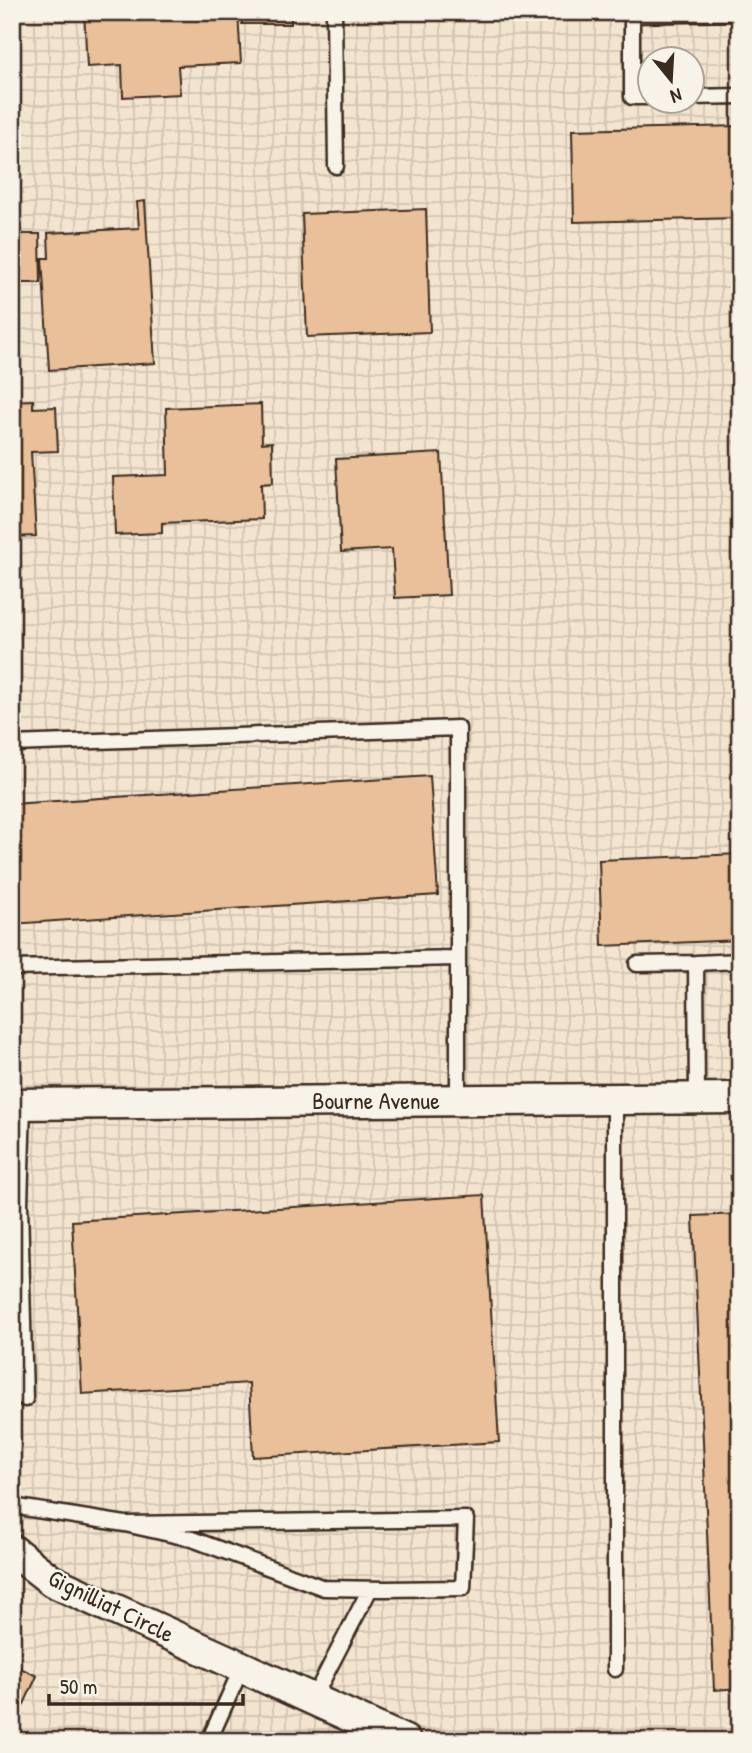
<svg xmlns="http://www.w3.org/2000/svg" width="752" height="1753" font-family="'Patrick Hand',sans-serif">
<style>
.industrial{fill:url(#industrial-grid);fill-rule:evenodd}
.building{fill:#e9c099;stroke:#3b2a1e;stroke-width:2}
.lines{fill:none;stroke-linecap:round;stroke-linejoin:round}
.service-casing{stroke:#3b2a1e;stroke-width:19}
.minor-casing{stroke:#3b2a1e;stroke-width:35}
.service{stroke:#f7f3e8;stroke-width:14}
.minor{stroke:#f7f3e8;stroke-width:30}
.labels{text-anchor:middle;stroke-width:5;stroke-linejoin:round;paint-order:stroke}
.street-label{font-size:24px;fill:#3b2a1e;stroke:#f7f3e8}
</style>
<defs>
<pattern id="industrial-grid" width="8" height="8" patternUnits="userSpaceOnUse" patternTransform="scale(1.75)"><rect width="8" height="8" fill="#f3e4d0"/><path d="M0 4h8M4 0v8" fill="none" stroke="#d1c4b2"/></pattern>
</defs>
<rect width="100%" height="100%" fill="#f7f3e8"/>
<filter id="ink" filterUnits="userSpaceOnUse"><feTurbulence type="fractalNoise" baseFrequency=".0143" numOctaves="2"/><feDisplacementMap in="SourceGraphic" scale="14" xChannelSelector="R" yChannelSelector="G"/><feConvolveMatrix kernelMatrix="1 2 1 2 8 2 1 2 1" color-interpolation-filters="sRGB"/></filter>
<g filter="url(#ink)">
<path class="industrial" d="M 12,12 L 740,12 L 740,1741 L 12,1741 ZM 650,60 L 692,60 L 692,102 L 650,102 Z"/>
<path class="building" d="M 84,12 L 238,12 L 241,63 L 178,66 L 180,94 L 123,97 L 122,65 L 87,67 Z
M 242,12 L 291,12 L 291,24 L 242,24 Z
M 740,126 L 740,218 L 574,222 L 572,130 Z
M 145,201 L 155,363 L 49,370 L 42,258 L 49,258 L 48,233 L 139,228 L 137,202 Z
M 426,209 L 430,332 L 307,337 L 302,214 Z
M 12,234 L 40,234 L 41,283 L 12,283 Z
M 33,400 L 33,408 L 56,407 L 58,451 L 31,452 L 36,536 L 12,537 L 12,401 Z
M 261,404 L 262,443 L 272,442 L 273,483 L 261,484 L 262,519 L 162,523 L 162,533 L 115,535 L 113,477 L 168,475 L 166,408 Z
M 441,453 L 449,595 L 395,598 L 392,549 L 341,552 L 336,459 Z
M 430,776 L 438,895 L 12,924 L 12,804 Z
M 740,854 L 740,940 L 602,946 L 599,860 Z
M 484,1195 L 499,1442 L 253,1457 L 249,1383 L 82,1394 L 72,1221 Z
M 740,1214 L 740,1688 L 714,1690 L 693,1216 Z
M 12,1664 L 37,1676 L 12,1730 Z"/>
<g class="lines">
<defs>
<path id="service" d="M 334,12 L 336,166
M 650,97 L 632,97 L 632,15 L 740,13
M 692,97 L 740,96
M 12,744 L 458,728 L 458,1100
M 637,964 L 696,963
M 12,968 L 458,958
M 697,1098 L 696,963 L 740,961
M 615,1099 L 615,1669
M 23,1104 L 20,1205 L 25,1399
M 12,1506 L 125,1524 L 192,1539 L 324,1588 L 386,1589 L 463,1588 L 466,1519 L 125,1524
M 313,1699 L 370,1589
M 206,1741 L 211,1736 L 242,1667"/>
<path id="minor" d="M 12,1104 L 740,1098
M 12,1550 L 52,1581 L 405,1741"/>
</defs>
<use href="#service" class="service-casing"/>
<use href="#minor" class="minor-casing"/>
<use href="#service" class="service"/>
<use href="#minor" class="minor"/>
</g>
</g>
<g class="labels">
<g class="street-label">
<text x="376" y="1109">Bourne Avenue</text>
<text transform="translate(111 1606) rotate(26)" y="8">Gignilliat Circle</text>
</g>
</g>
<rect width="752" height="1753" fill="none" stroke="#f7f3e8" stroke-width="42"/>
<rect x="21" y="21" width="710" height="1711" fill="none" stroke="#3b2a1e" stroke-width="2.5" filter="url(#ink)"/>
<g transform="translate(671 80) rotate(162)"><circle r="33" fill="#f7f3e8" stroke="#aca397" stroke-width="2"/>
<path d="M0-5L12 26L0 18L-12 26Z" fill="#3b2a1e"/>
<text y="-10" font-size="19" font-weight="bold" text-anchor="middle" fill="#3b2a1e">N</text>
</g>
<path d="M49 1694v10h194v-10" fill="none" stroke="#3b2a1e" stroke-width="3.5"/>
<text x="60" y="1694" font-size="21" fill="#3b2a1e" stroke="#f7f3e8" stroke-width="5" paint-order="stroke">50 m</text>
</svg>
